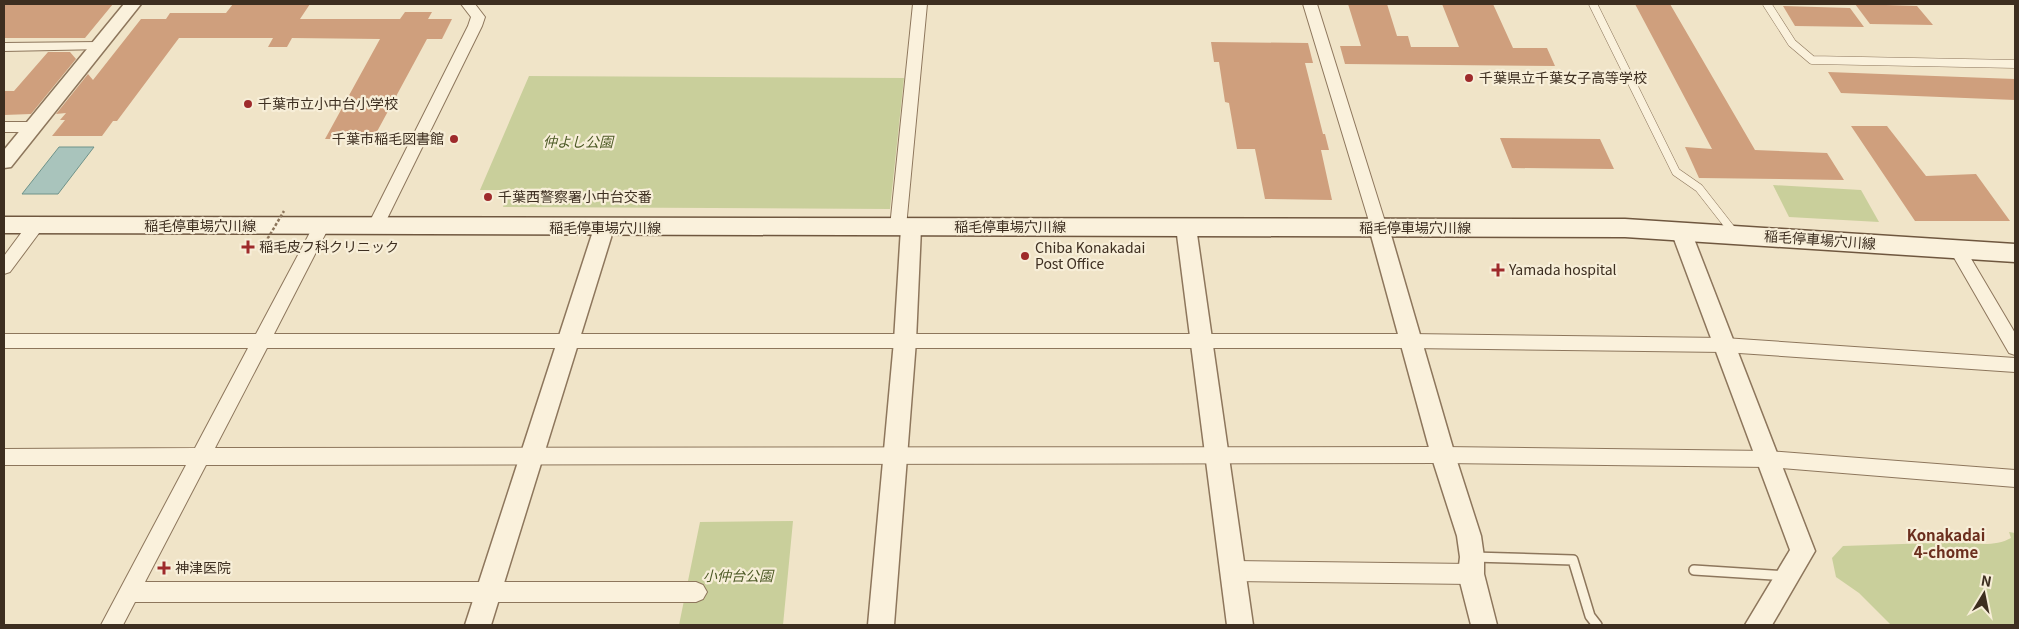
<svg xmlns="http://www.w3.org/2000/svg" width="2019" height="629" font-family="Georgia,'Noto Sans JP',serif">
<style>
.green{fill:#c9cf9b}
.water{fill:#a9c4bc;stroke:#6f938a}
.building{fill:#cf9f7d}
.lines{fill:none;stroke-linecap:round;stroke-linejoin:round}
.service-far1-casing{stroke:#8d765c;stroke-width:9}
.service-casing{stroke:#8d765c;stroke-width:12}
.minor-casing{stroke:#8d765c;stroke-width:2}
.tertiary-casing{stroke:#8d765c;stroke-width:3}
.secondary-casing{stroke:#6f573f;stroke-width:3}
.service-far1{stroke:#faf1dc;stroke-width:8}
.service{stroke:#faf1dc;stroke-width:9}
.minor{fill:#faf1dc;fill-rule:evenodd}
.tertiary{fill:#faf1dc;fill-rule:evenodd}
.secondary{fill:#faf1dc;fill-rule:evenodd}
.path-bridge{stroke:#8d765c;stroke-width:2.5;stroke-dasharray:3 2;stroke-linecap:butt}
.poi-dot{fill:#9e2a2b;stroke:#f7eed8;stroke-width:2}
.labels{text-anchor:middle;stroke-width:4.5;stroke-linejoin:round;paint-order:stroke}
.poi-label{font-size:14px;fill:#3d2e20;stroke:#f7eed8;text-anchor:start}
.park-label{font-size:14px;font-style:italic;fill:#4d5a26;stroke:#f7eed8}
.street-label{font-size:14px;fill:#3d2e20;stroke:#f7eed8}
.neighbourhood-label{font-size:15px;font-weight:bold;fill:#6b2e1e;stroke:#f7eed8}
</style>
<rect width="100%" height="100%" fill="#f0e4c8"/>
<path class="green" d="M 529,76 L 904,78 L 890,209 L 503,207 L 509,190 L 480,190 Z
M 1773,185 L 1861,190 L 1879,222 L 1789,217 Z
M 793,521 L 783,625 L 679,625 L 700,522 Z
M 2009,532 L 2015,533 L 2015,625 L 1891,625 L 1859,593 L 1836,577 L 1832,558 L 1843,546 L 1932,543 C 1957,538 1988,551 2011,538 Z"/>
<path class="water" d="M 59,147 L 94,147 L 58,194 L 22,194 Z"/>
<path class="building" d="M 4,4 L 113,4 L 85,38 L 4,38 Z
M 233,4 L 310,4 L 300,19 L 400,19 L 405,12 L 432,12 L 428,19 L 452,19 L 442,39 L 427,39 L 373,139 L 325,139 L 380,39 L 292,38 L 287,47 L 268,47 L 273,38 L 179,38 L 117,121 L 113,121 L 102,136 L 52,136 L 65,120 L 60,120 L 66,113 L 56,114 L 88,74 L 93,80 L 141,19 L 166,19 L 170,13 L 226,13 Z
M 1348,4 L 1387,4 L 1397,36 L 1408,36 L 1411,47 L 1459,47 L 1442,4 L 1493,4 L 1513,48 L 1547,48 L 1555,66 L 1345,64 L 1340,46 L 1361,46 Z
M 1635,4 L 1670,4 L 1755,150 L 1827,153 L 1844,180 L 1699,178 L 1685,147 L 1712,149 Z
M 1855,4 L 1917,6 L 1933,25 L 1870,24 Z
M 1783,6 L 1850,8 L 1864,27 L 1795,26 Z
M 1211,42 L 1308,43 L 1313,63 L 1305,63 L 1323,134 L 1325,134 L 1329,150 L 1321,150 L 1332,200 L 1265,199 L 1255,149 L 1237,149 L 1229,103 L 1225,102 L 1219,62 L 1214,62 Z
M 48,52 L 70,52 L 76,59 L 31,114 L 4,115 L 4,91 L 14,91 Z
M 1828,72 L 2015,79 L 2015,100 L 1841,93 Z
M 1851,126 L 1887,126 L 1926,176 L 1976,174 L 2010,221 L 1915,221 Z
M 1500,138 L 1600,139 L 1614,169 L 1512,168 Z"/>
<g class="lines">
<defs>
<path id="service-far1" d="M 1593,4 L 1676,172 L 1699,188 L 1735,234
M 1767,4 L 1792,43 L 1812,60 L 2015,64"/>
<path id="service" d="M 1473,557 L 1573,560 L 1590,616 L 1597,625
M 1694,570 L 1786,576"/>
<path id="minor" d="M 461,4 L 475,4 L 485,17 L 482,26 L 383,227 L 381,231 L 369,231 L 367,227 L 468,26 L 471,17 Z
M 913,4 L 927,4 L 906,227 L 904,231 L 892,231 L 890,227 Z
M 1303,4 L 1317,4 L 1387,228 L 1385,232 L 1373,232 L 1371,228 Z
M 99,42 L 106,46 L 104,49 L 4,51 L 4,43 Z
M 4,122 L 32,122 L 40,127 L 32,132 L 4,132 Z
M 36,219 L 42,221 L 44,225 L 42,229 L 10,272 L 4,274 L 4,256 L 30,221 Z
M 321,221 L 327,223 L 329,227 L 274,334 L 1410,334 L 1724,338 L 2015,358 L 2015,372 L 1724,352 L 1410,348 L 267,348 L 215,448 L 1443,447 L 1768,451 L 2015,470 L 2015,487 L 1768,467 L 1443,463 L 206,465 L 145,582 L 696,582 L 703,585 L 707,592 L 703,599 L 696,602 L 135,602 L 123,625 L 101,625 L 186,465 L 4,465 L 4,449 L 195,448 L 248,348 L 4,348 L 4,334 L 256,334 L 315,223 Z
M 1957,243 L 1963,245 L 2015,333 L 2015,355 L 2009,353 L 1949,249 L 1951,245 Z
M 1234,561 L 1471,564 L 1478,567 L 1481,574 L 1478,581 L 1471,584 L 1234,581 L 1227,578 L 1224,571 L 1227,564 Z"/>
<path id="tertiary" d="M 124,4 L 141,4 L 11,167 L 4,168 L 4,150 Z
M 1186,220 L 1193,222 L 1196,227 L 1253,625 L 1227,625 L 1176,227 L 1179,222 Z
M 604,221 L 611,223 L 614,228 L 491,625 L 465,625 L 594,228 L 597,223 Z
M 911,221 L 918,223 L 921,228 L 916,341 L 894,625 L 868,625 L 894,341 L 901,228 L 904,223 Z
M 1379,221 L 1386,223 L 1389,228 L 1455,455 L 1481,536 L 1484,557 L 1484,574 L 1497,625 L 1471,625 L 1458,574 L 1460,557 L 1457,536 L 1431,455 L 1369,228 L 1372,223 Z
M 1681,224 L 1688,226 L 1691,231 L 1815,551 L 1772,625 L 1745,625 L 1790,550 L 1671,231 L 1674,226 Z"/>
<path id="secondary" d="M 4,217 L 1625,219 L 2015,244 L 2015,262 L 1625,237 L 4,233 Z"/>
</defs>
<use href="#service-far1" class="service-far1-casing"/>
<use href="#service" class="service-casing"/>
<use href="#minor" class="minor-casing"/>
<use href="#tertiary" class="tertiary-casing"/>
<use href="#secondary" class="secondary-casing"/>
<use href="#service-far1" class="service-far1"/>
<use href="#service" class="service"/>
<use href="#minor" class="minor"/>
<use href="#tertiary" class="tertiary"/>
<use href="#secondary" class="secondary"/>
<path class="path-bridge" d="M 265,243 L 284,211"/>
</g>
<g class="poi-dot">
<circle cx="1469" cy="78" r="5"/>
<circle cx="248" cy="104" r="5"/>
<circle cx="454" cy="139" r="5"/>
<circle cx="488" cy="197" r="5"/>
<path d="M245.5 239.5h5v5h5v5h-5v5h-5v-5h-5v-5h5z"/>
<circle cx="1025" cy="256" r="5"/>
<path d="M1495.5 262.5h5v5h5v5h-5v5h-5v-5h-5v-5h5z"/>
<path d="M161.5 560.5h5v5h5v5h-5v5h-5v-5h-5v-5h5z"/>
</g>
<g class="labels">
<g class="poi-label">
<text x="1479" y="83">千葉県立千葉女子高等学校</text>
<text x="258" y="109">千葉市立小中台小学校</text>
<text x="444" y="144" text-anchor="end">千葉市稲毛図書館</text>
<text x="498" y="202">千葉西警察署小中台交番</text>
<text x="259" y="252">稲毛皮フ科クリニック</text>
<text x="1035" y="253">Chiba Konakadai<tspan x="1035" dy="16">Post Office</tspan></text>
<text x="1509" y="275">Yamada hospital</text>
<text x="175" y="573">神津医院</text>
</g>
<g class="park-label">
<text x="578" y="147">仲よし公園</text>
<text x="738" y="581">小仲台公園</text>
</g>
<g class="street-label">
<text x="200" y="231">稲毛停車場穴川線</text>
<text x="1010" y="232">稲毛停車場穴川線</text>
<text x="605" y="233">稲毛停車場穴川線</text>
<text x="1415" y="233">稲毛停車場穴川線</text>
<text transform="translate(1820 240) rotate(4)" y="5">稲毛停車場穴川線</text>
</g>
<g class="neighbourhood-label">
<text x="1946" y="541">Konakadai<tspan x="1946" dy="17">4-chome</tspan></text>
</g>
</g>
<rect width="2019" height="629" fill="none" stroke="#3d2e20" stroke-width="10"/>
<g transform="translate(1984 594) rotate(10)" stroke="#f7eed8" stroke-width="4" paint-order="stroke">
<path d="M0-4L9 19L0 12L-9 19Z" fill="#3d2e20"/>
<text y="-8" font-size="14" font-weight="bold" text-anchor="middle" fill="#3d2e20">N</text>
</g>
</svg>
